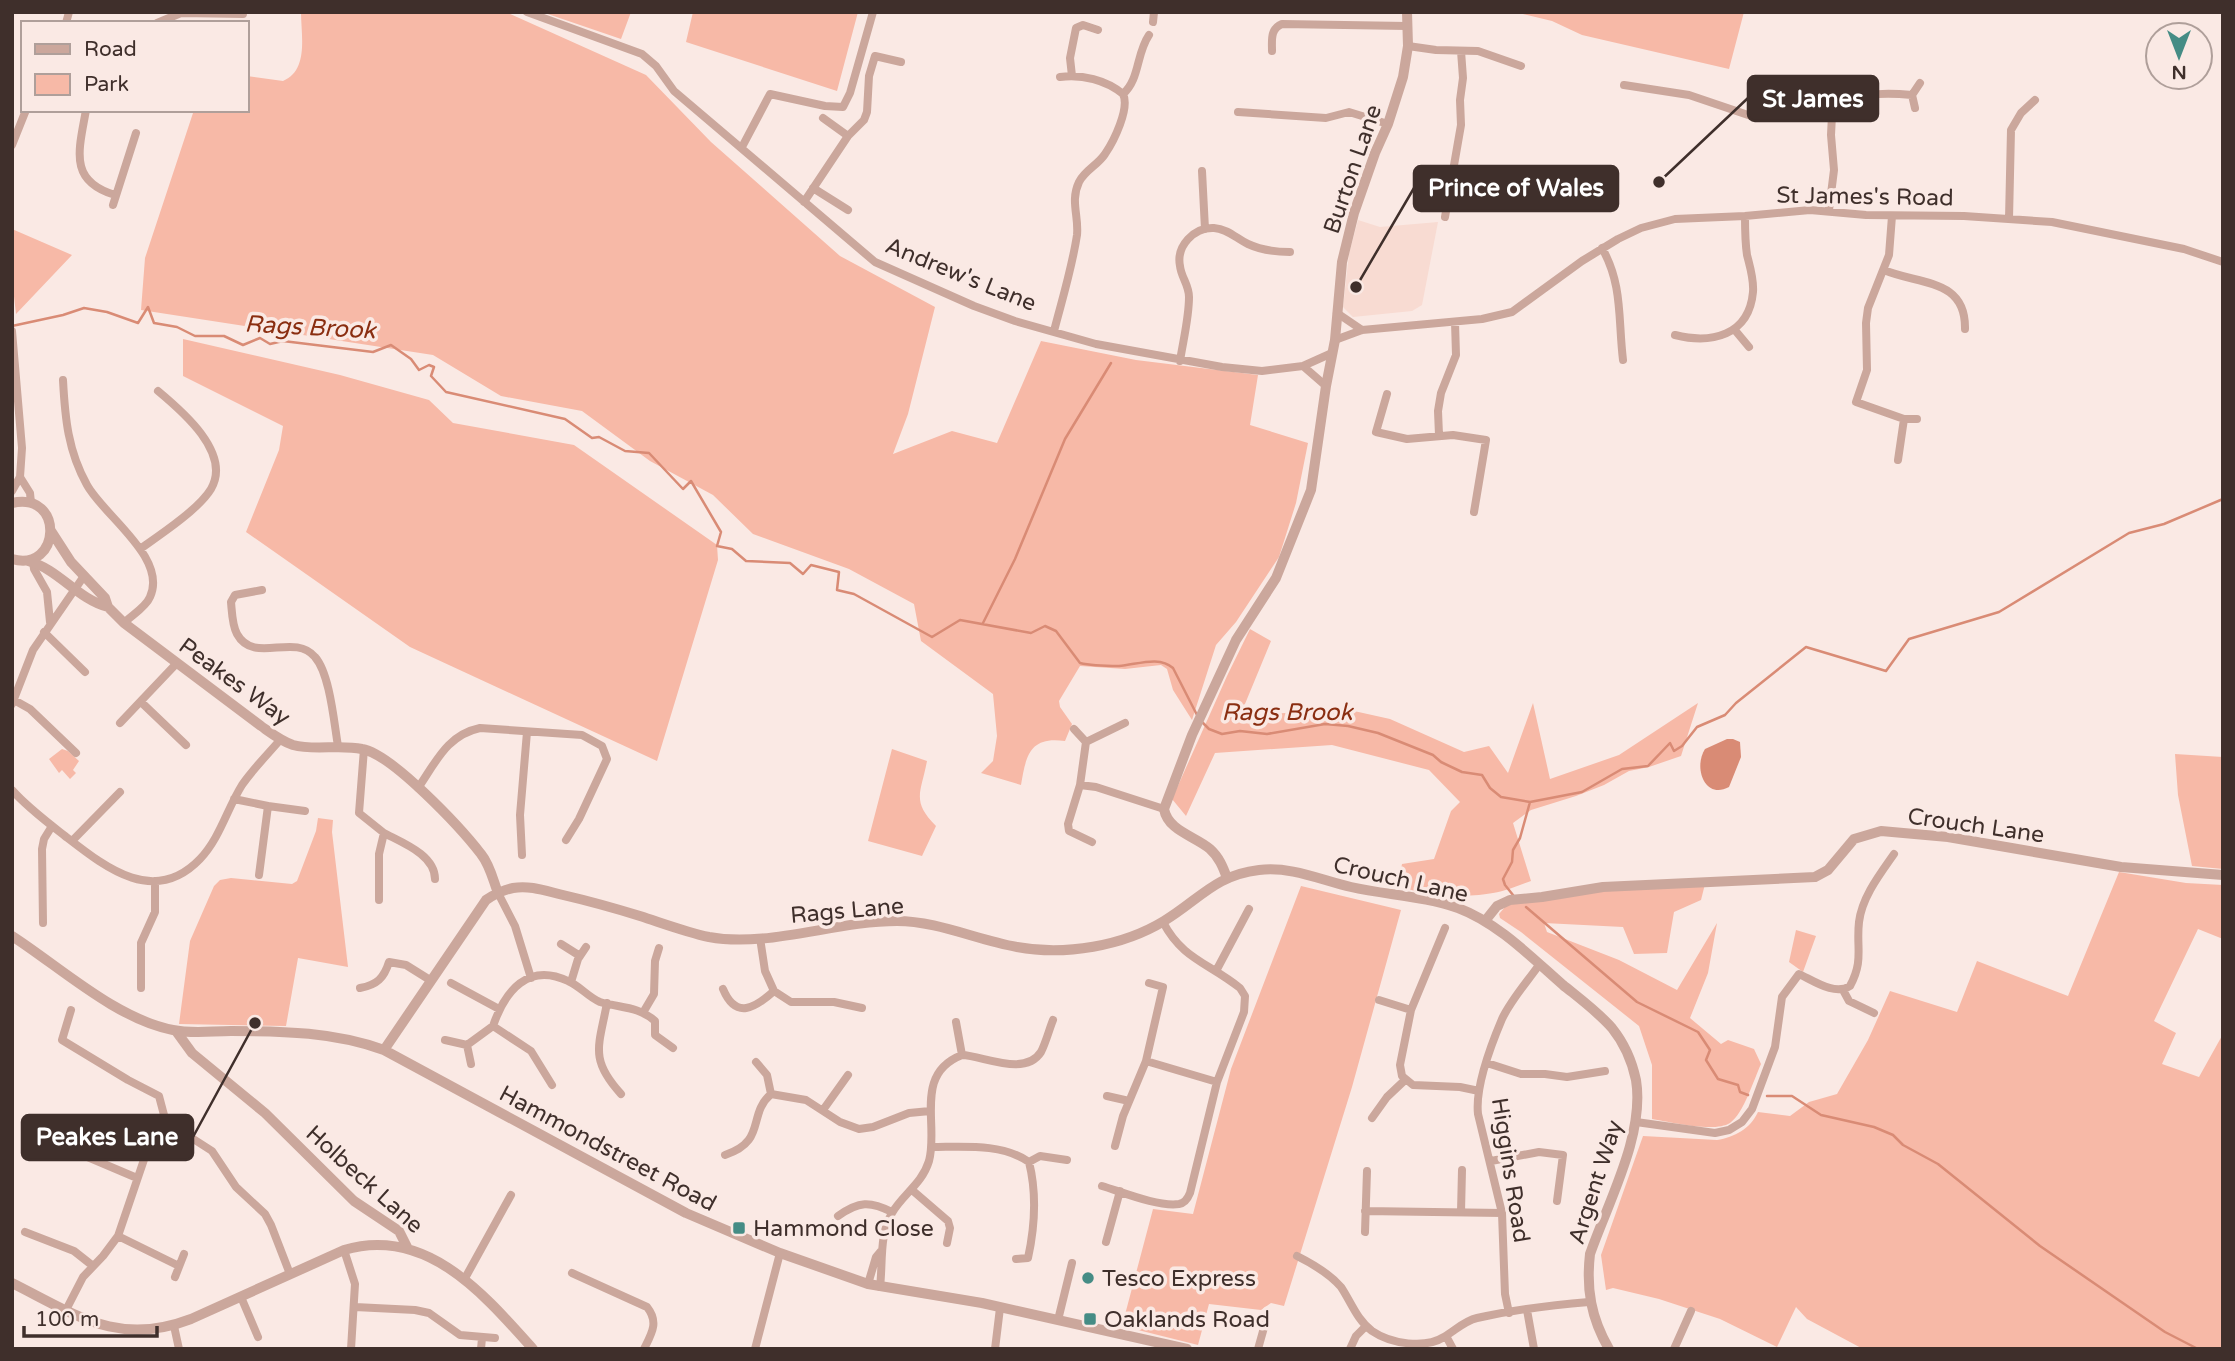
<svg xmlns="http://www.w3.org/2000/svg" width="2235" height="1361" font-family="'Varela Round',sans-serif">
<style>
.built{fill:#f8dbd2}
.green{fill:#f7b9a7}
.water{fill:#d98b75}
.lines{fill:none;stroke-linecap:round;stroke-linejoin:round}
.stream{stroke:#d98b75;stroke-width:2.5}
.minor{stroke:#cba79c;stroke-width:8}
.tertiary{stroke:#cba79c;stroke-width:10}
.poi-dot{fill:#458c85;stroke:#fae9e4;stroke-width:2.5}
.labels{text-anchor:middle;stroke-width:7;stroke-linejoin:round;paint-order:stroke}
.street-label{font-size:23px;fill:#3f2f2b;stroke:#fae9e4}
.poi-label{font-size:23px;fill:#3f2f2b;stroke:#fae9e4;text-anchor:start}
.water-label{font-size:24px;font-style:italic;fill:#8a2e11;stroke:#fae9e4}
.leader{fill:none;stroke:#3f2f2b;stroke-width:2.5}
.callout-dot{fill:#3f2f2b;stroke:#fae9e4;stroke-width:2.5}
.callout{fill:#3f2f2b;stroke:#3f2f2b;stroke-width:2.5}
.callout-label{font-size:24px;text-anchor:middle;font-weight:bold;fill:#fff}
</style>
<rect width="100%" height="100%" fill="#fae9e4"/>
<path class="built" d="M 1358,220 L 1380,227 L 1438,222 L 1422,305 L 1412,311 L 1353,317 L 1343,307 L 1349,254 Z"/>
<path class="green" d="M 301,12 L 506,12 L 646,75 L 711,142 L 840,256 L 935,307 L 908,414 L 893,454 L 952,431 L 997,443 L 1041,341 L 1136,360 L 1258,375 L 1250,425 L 1308,443 L 1296,503 L 1279,557 L 1236,622 L 1216,645 L 1192,720 L 1173,690 L 1167,669 L 1161,665 L 1125,669 L 1080,666 L 1059,701 L 1060,707 L 1072,724 L 1065,741 C 1030,736 1026,755 1021,785 L 981,773 L 993,761 L 997,736 L 993,694 L 921,641 L 914,604 L 849,569 L 753,534 L 713,495 L 650,461 L 582,411 L 501,396 L 433,355 L 141,310 L 145,258 L 194,110 L 247,110 L 247,76 L 283,81 C 309,70 301,35 301,12 Z
M 542,12 L 631,12 L 621,39 Z
M 693,12 L 858,12 L 837,91 L 686,42 Z
M 1515,12 L 1744,12 L 1729,69 L 1582,35 L 1552,21 Z
M 12,229 L 72,255 L 16,314 L 12,279 Z
M 183,339 L 340,375 L 429,400 L 453,423 L 574,445 L 717,545 L 718,560 L 657,761 L 410,647 L 246,532 L 279,450 L 283,426 L 183,376 Z
M 1250,629 L 1271,641 L 1240,716 L 1345,709 L 1390,719 L 1464,752 L 1489,746 L 1508,773 L 1533,703 L 1550,779 L 1619,755 L 1698,703 L 1681,756 L 1649,767 L 1629,771 L 1604,785 L 1576,796 L 1531,810 L 1513,823 L 1531,881 C 1519,885 1506,891 1493,893 C 1469,898 1420,896 1398,885 L 1402,864 L 1434,859 L 1451,811 L 1460,802 L 1429,770 L 1332,745 L 1215,753 L 1186,816 L 1172,799 L 1227,676 Z
M 62,749 L 68,751 L 79,761 L 73,770 L 76,773 L 70,779 L 62,770 L 59,773 L 49,759 Z
M 892,749 L 927,761 C 921,793 911,801 936,826 L 922,856 L 868,841 Z
M 2175,754 L 2223,757 L 2223,869 L 2192,866 L 2178,795 Z
M 318,818 L 333,820 L 332,832 L 348,967 L 298,958 L 286,1026 L 179,1024 L 190,941 L 214,886 L 220,880 L 231,878 L 292,884 L 297,881 L 316,831 Z
M 2119,872 L 2186,883 L 2223,885 L 2223,939 L 2198,929 L 2154,1021 L 2176,1033 L 2162,1064 L 2199,1077 L 2223,1034 L 2223,1349 L 1863,1349 L 1807,1319 L 1796,1307 L 1777,1347 L 1720,1319 L 1659,1299 L 1613,1288 L 1606,1290 L 1601,1255 L 1643,1136 L 1717,1140 C 1735,1137 1750,1129 1758,1112 L 1790,1116 L 1809,1102 L 1837,1094 L 1868,1040 L 1890,991 L 1957,1012 L 1977,961 L 2068,996 Z
M 1705,884 L 1701,900 L 1674,912 L 1667,953 L 1634,954 L 1623,927 L 1544,923 L 1547,932 L 1619,960 L 1677,990 L 1717,923 L 1708,973 L 1690,1018 L 1721,1044 L 1728,1040 L 1754,1049 L 1761,1064 C 1754,1079 1744,1113 1730,1123 C 1714,1133 1671,1122 1652,1119 L 1652,1065 L 1639,1026 L 1521,932 L 1500,918 L 1499,914 L 1505,907 L 1512,904 L 1638,886 Z
M 1301,886 L 1401,910 L 1352,1087 L 1284,1306 L 1271,1303 L 1261,1310 L 1209,1304 L 1198,1345 L 1122,1326 L 1153,1209 L 1193,1214 L 1231,1069 Z
M 1796,930 L 1816,936 L 1803,972 L 1789,962 Z"/>
<path class="water" d="M 1727,739 L 1733,739 L 1740,742 L 1741,757 L 1729,787 C 1705,800 1693,768 1705,749 Z"/>
<g class="lines">
<path class="stream" d="M 12,326 L 63,315 L 84,308 L 107,312 L 138,323 L 148,307 L 154,323 L 177,327 L 195,336 L 224,336 L 243,345 L 260,338 L 270,344 L 283,341 L 373,352 L 391,345 L 411,359 L 419,370 L 429,365 L 434,367 L 431,376 L 446,392 L 565,419 L 592,438 L 599,437 L 625,451 L 649,453 L 683,489 L 691,481 L 721,532 L 717,546 L 732,549 L 746,561 L 790,563 L 803,574 L 811,565 L 839,572 L 837,590 L 854,594 L 932,637 L 960,620 L 1031,633 L 1045,626 L 1056,631 L 1080,663 C 1092,666 1106,666 1119,666 C 1136,665 1159,655 1173,668 L 1197,715
M 983,623 L 1015,559 L 1065,439 L 1111,363
M 1201,721 L 1209,729 L 1222,734 L 1240,731 L 1267,734 L 1325,724 L 1348,726 L 1378,733 L 1433,755 L 1441,762 L 1462,772 L 1482,775 L 1490,788 L 1501,797 L 1530,802 L 1582,792 L 1622,769 L 1648,766 L 1670,743 L 1674,751 L 1682,746 L 1697,727 L 1725,715 L 1736,703 L 1806,647 L 1886,671 L 1909,639 L 1999,612 L 2129,533 L 2164,524 L 2223,499
M 1513,895 L 1505,885 L 1503,879 L 1512,862 L 1513,850 L 1520,838 L 1530,802
M 1526,907 L 1637,1002 L 1698,1032 L 1710,1050 L 1706,1060 L 1718,1079 L 1738,1085 L 1740,1092 L 1748,1095
M 1767,1096 L 1792,1096 L 1821,1115 L 1874,1127 L 1893,1135 L 1903,1145 L 1938,1164 L 2040,1246 L 2165,1332 L 2198,1349"/>
<path class="minor" d="M 527,12 L 642,54 L 656,66 L 674,91 L 875,262 L 974,306 L 1015,321 L 1096,344 L 1222,367 L 1262,371 L 1303,366 L 1332,353
M 1153,22 L 1154,12
M 66,23 L 69,12
M 157,23 L 181,13 L 243,14
M 1408,46 L 1436,50 L 1478,51 L 1521,66
M 1272,51 C 1272,40 1270,29 1282,24 L 1407,26
M 1072,76 L 1070,58 L 1076,28 L 1083,25 L 1098,30
M 1060,77 C 1082,74 1106,80 1123,94
M 1624,85 L 1689,95 L 1757,118 L 1771,118 L 1796,110 L 1808,110 L 1832,115 C 1856,92 1880,92 1912,95
M 1915,108 L 1912,95 L 1920,83
M 86,110 C 79,150 68,181 115,195
M 1238,112 L 1326,118 L 1349,112 L 1388,124
M 823,118 L 848,136
M 12,145 L 26,110
M 742,147 L 770,94 L 825,106 L 843,107 L 850,93 L 873,12
M 1202,171 L 1205,229
M 813,188 L 848,210
M 804,202 L 848,136 L 864,120 L 867,112 L 869,76 L 875,56 L 901,62
M 113,205 L 136,133
M 1829,210 L 1834,170 L 1831,135 L 1832,115
M 1892,216 L 1889,255 L 1868,308 L 1866,323 L 1867,370 L 1856,402 L 1904,419 L 1898,460
M 1445,217 L 1461,125 L 1460,100 L 1463,78 L 1461,51
M 2009,219 L 2011,130 L 2021,113 L 2035,100
M 1602,248 C 1623,285 1618,319 1623,360
M 1884,270 C 1919,285 1966,278 1965,329
M 1337,313 L 1362,330
M 1734,329 L 1749,347
M 12,331 L 22,448 L 20,477 L 12,491
M 1054,331 C 1062,300 1072,268 1077,235 C 1079,216 1070,201 1079,182 C 1085,170 1098,165 1105,154 C 1114,141 1130,108 1123,94 C 1140,79 1136,54 1149,35
M 1675,335 C 1711,344 1749,336 1753,292 C 1754,279 1750,267 1747,255 C 1745,242 1745,229 1745,216
M 1335,340 L 1362,330 L 1482,319 L 1512,312 L 1582,261 L 1618,239 L 1641,228 L 1675,219 L 1745,216 L 1810,210 L 1866,215 L 1964,216 L 2052,222 L 2184,249 L 2223,262
M 1180,361 C 1183,341 1189,318 1189,297 C 1189,285 1181,277 1180,266 C 1176,246 1194,227 1214,228 C 1228,229 1237,239 1248,244 C 1261,250 1276,252 1290,252
M 1303,366 L 1326,386
M 63,380 C 65,418 68,451 87,485 C 104,516 168,558 150,597 C 146,607 132,615 124,623
M 1387,394 L 1376,432 L 1407,439 L 1453,435 L 1486,440 L 1474,512
M 1904,419 L 1917,419
M 1439,435 L 1438,411 L 1441,393 L 1456,355 L 1455,322
M 20,477 L 30,493 L 31,503
M 140,549 C 160,535 199,509 211,489 C 232,453 182,411 158,391
M 33,562 L 34,569 L 47,592 L 50,622
M 262,590 L 235,595 L 231,602 C 232,612 232,625 237,634 C 254,665 294,632 315,657 C 330,674 334,723 338,746
M 44,632 L 85,672
M 14,700 L 30,709 L 76,753
M 141,702 L 186,745
M 12,704 L 33,650 L 84,576
M 120,723 L 176,664
M 1074,729 L 1086,742
M 364,749 L 359,813 L 384,833 L 379,854 L 379,900
M 1080,785 L 1096,787 L 1164,809
M 418,788 C 436,762 447,735 480,728 L 582,735 L 602,746 L 607,759 L 579,819 L 566,840
M 12,790 C 27,807 47,822 65,836 C 105,867 154,907 200,859 C 220,838 227,809 242,785 C 253,769 268,754 280,740
M 234,799 L 268,806 L 259,875
M 268,806 L 305,811
M 384,833 C 403,843 435,855 435,879
M 72,841 L 120,792
M 1092,842 L 1069,831 L 1068,824 L 1080,785 L 1086,742 L 1125,723
M 522,855 L 520,815 L 527,732
M 498,893 L 515,926 L 531,978
M 43,923 L 42,849 L 44,839 L 52,826
M 1445,928 L 1411,1010 L 1400,1065 L 1402,1076 L 1413,1085 L 1460,1087 L 1479,1091
M 760,938 L 765,971 L 774,991
M 561,944 L 580,956
M 1216,971 L 1249,909
M 571,982 L 578,959 L 586,947
M 451,983 L 499,1009
M 141,988 L 141,943 L 155,912 L 155,881
M 360,988 C 377,985 384,978 389,962 L 406,965 L 430,980
M 723,989 C 736,1020 755,1008 774,991 L 791,1002 L 834,1002 L 862,1008
M 1843,990 L 1849,1001 L 1874,1013
M 1379,1000 L 1411,1010
M 607,1003 C 599,1046 589,1059 621,1094
M 71,1010 L 62,1040 L 128,1080 L 159,1096 L 164,1115 L 165,1127
M 644,1011 L 654,994 L 655,961 L 659,948
M 956,1022 L 962,1055
M 493,1026 C 505,991 528,962 568,981 C 580,986 588,997 600,1002 C 620,1008 638,1006 655,1021 L 655,1035 L 673,1048
M 445,1040 L 467,1045 L 493,1026 L 531,1051 L 552,1085
M 467,1045 L 471,1064
M 962,1055 C 984,1056 1025,1077 1041,1052 C 1046,1042 1049,1030 1053,1020
M 1146,1061 L 1217,1082
M 756,1062 L 767,1075 L 771,1094
M 1487,1063 L 1521,1074 L 1545,1074 L 1567,1077 L 1605,1071
M 1107,1096 L 1129,1101
M 823,1110 L 848,1075
M 1372,1118 L 1387,1097 L 1405,1080
M 1636,1122 L 1715,1133 L 1729,1130 L 1742,1122 L 1752,1109 L 1775,1047 L 1782,997 L 1799,974 C 1814,981 1835,996 1850,986 C 1864,960 1856,948 1859,922 C 1862,897 1880,874 1894,854
M 1115,1146 L 1123,1116 L 1146,1061 L 1163,987 L 1149,983
M 932,1147 C 963,1147 1002,1143 1029,1162 C 1037,1194 1035,1226 1028,1258 L 1016,1259
M 71,1150 L 137,1178
M 725,1155 C 767,1141 747,1115 771,1094 L 806,1100 L 840,1122 L 859,1129 L 873,1127 L 909,1113 L 930,1111
M 1491,1161 L 1539,1152 L 1563,1155 L 1557,1201
M 1029,1162 L 1040,1156 L 1067,1160
M 1102,1186 C 1122,1192 1158,1207 1179,1204 C 1185,1203 1188,1198 1190,1193 L 1217,1082 L 1244,1012 L 1245,996 L 1240,988 C 1209,963 1182,959 1163,922
M 912,1190 L 948,1221 L 950,1228 L 947,1243
M 1365,1211 L 1502,1213
M 1461,1212 L 1462,1170
M 838,1216 C 859,1201 870,1201 892,1212
M 25,1232 L 74,1251 L 93,1266
M 1365,1232 L 1367,1171
M 118,1236 L 179,1266
M 1106,1242 L 1120,1191
M 344,1250 L 355,1284 L 351,1349
M 1297,1256 C 1313,1264 1329,1273 1341,1287 C 1351,1302 1357,1320 1372,1331 C 1391,1344 1425,1349 1444,1337 C 1456,1330 1464,1321 1477,1318 C 1513,1310 1552,1305 1589,1302
M 572,1273 L 647,1307 C 659,1322 652,1333 644,1349
M 175,1277 L 184,1254
M 464,1280 L 511,1195
M 868,1284 L 876,1257 L 881,1251
M 880,1287 C 883,1262 879,1235 892,1213 C 903,1194 922,1184 929,1161 C 939,1125 913,1074 962,1055
M 241,1297 L 258,1337
M 355,1307 L 415,1310 L 429,1313 L 460,1335 L 495,1338
M 66,1310 L 83,1277 L 103,1256 L 118,1236 L 150,1142 L 160,1129 L 169,1127 L 184,1133 L 212,1151 L 236,1187 L 265,1214 L 271,1225 L 290,1274
M 1527,1310 L 1534,1349
M 1509,1313 L 1505,1294 L 1502,1213 L 1478,1114 C 1475,1087 1491,1045 1502,1019 C 1511,1000 1527,982 1539,965
M 1058,1320 L 1072,1263
M 174,1326 L 179,1349
M 1446,1336 L 1453,1349
M 481,1349 L 482,1338
M 755,1349 L 780,1253
M 995,1349 L 1000,1308
M 1258,1349 L 1265,1324
M 1350,1349 L 1356,1336 L 1366,1326
M 1674,1349 L 1691,1311"/>
<path class="tertiary" d="M 12,503 C 65,491 61,573 12,559
M 51,531 L 71,562 L 105,598 L 108,607 L 124,623 L 261,726 C 271,733 281,741 293,745 C 315,751 339,744 362,749 C 392,754 461,828 481,854 C 490,865 493,880 498,893
M 28,561 C 59,569 77,599 108,607
M 1227,878 C 1223,867 1219,857 1210,849 C 1195,836 1168,831 1164,809 L 1192,735 L 1236,640 L 1276,578 L 1311,490 L 1326,386 L 1335,340 L 1342,262 L 1354,213 L 1375,153 L 1388,124 L 1403,77 L 1408,46 L 1407,12
M 1485,921 L 1497,906 L 1510,900 L 1542,897 L 1603,887 L 1815,877 L 1828,870 L 1854,839 L 1881,831 L 1948,837 L 2121,867 L 2223,875
M 12,936 C 60,967 116,1019 173,1030 C 192,1034 212,1031 231,1031 C 283,1031 335,1032 384,1050 L 686,1213 L 780,1253 L 868,1284 L 982,1303 L 1187,1349
M 176,1031 L 192,1053 L 265,1113 L 354,1201 L 399,1231 L 407,1247
M 384,1050 L 486,900 C 495,894 503,890 513,888 C 530,885 546,891 563,895 C 589,901 614,908 640,916 C 662,923 686,932 709,937 C 767,948 836,921 897,921 C 937,921 977,940 1017,947 C 1065,956 1123,946 1164,921 C 1199,900 1215,875 1259,870 C 1291,866 1321,880 1351,887 C 1386,895 1424,896 1458,908 C 1498,923 1531,957 1563,985 C 1579,998 1598,1012 1612,1028 C 1624,1043 1632,1061 1636,1080 C 1645,1135 1608,1202 1590,1254 C 1586,1289 1591,1318 1609,1349
M 12,1283 C 76,1315 118,1347 191,1319 L 344,1250 C 426,1226 483,1293 533,1349"/>
</g>
<g class="poi-dot">
<rect x="732" y="1221" width="14" height="14" rx="3.5"/>
<circle cx="1088" cy="1278" r="7"/>
<rect x="1083" y="1312" width="14" height="14" rx="3.5"/>
</g>
<g class="labels">
<g class="street-label">
<text transform="translate(1352 169) rotate(-71)" y="8">Burton Lane</text>
<text transform="translate(1865 196) rotate(1)" y="8">St James's Road</text>
<text transform="translate(961 274) rotate(22)" y="8">Andrew's Lane</text>
<text transform="translate(235 681) rotate(36)" y="8">Peakes Way</text>
<text transform="translate(1976 825) rotate(8)" y="8">Crouch Lane</text>
<text transform="translate(1401 879) rotate(13)" y="8">Crouch Lane</text>
<text transform="translate(847 910) rotate(-5)" y="8">Rags Lane</text>
<text transform="translate(608 1148) rotate(28)" y="8">Hammondstreet Road</text>
<text transform="translate(1511 1170) rotate(81)" y="8">Higgins Road</text>
<text transform="translate(365 1179) rotate(42)" y="8">Holbeck Lane</text>
<text transform="translate(1595 1182) rotate(-72)" y="8">Argent Way</text>
</g>
<g class="poi-label">
<text x="753" y="1236">Hammond Close</text>
<text x="1102" y="1286">Tesco Express</text>
<text x="1104" y="1327">Oaklands Road</text>
</g>
<g class="water-label">
<text transform="translate(310 327) rotate(3)" y="8">Rags Brook</text>
<text x="1287" y="720">Rags Brook</text>
</g>
</g>
<path class="leader" d="M1659 182L1748 98M1356 287L1414 188M255 1023L193 1137"/>
<g class="callout-dot">
<circle cx="1659" cy="182" r="7"/>
<circle cx="1356" cy="287" r="7"/>
<circle cx="255" cy="1023" r="7"/>
</g>
<g class="callout">
<rect x="1748" y="76" width="130" height="45" rx="7"/>
<rect x="1414" y="166" width="204" height="45" rx="7"/>
<rect x="22" y="1115" width="171" height="45" rx="7"/>
</g>
<g class="callout-label">
<text x="1813" y="107">St James</text>
<text x="1516" y="196">Prince of Wales</text>
<text x="107" y="1145">Peakes Lane</text>
</g>
<rect width="2235" height="1361" fill="none" stroke="#3f2f2b" stroke-width="28"/>
<rect x="21" y="21" width="228" height="91" fill="#fae9e4" stroke="#af9f9a" stroke-width="2"/>
<rect x="35" y="44" width="35" height="10" fill="#cba79c" stroke="#af9f9a" stroke-width="2"/>
<text x="84" y="56" font-size="21" fill="#3f2f2b">Road</text>
<rect x="35" y="74" width="35" height="21" fill="#f7b9a7" stroke="#af9f9a" stroke-width="2"/>
<text x="84" y="91" font-size="21" fill="#3f2f2b">Park</text>
<g transform="translate(2179 56) rotate(180)"><circle r="33" fill="#fae9e4" stroke="#af9f9a" stroke-width="2"/>
<path d="M0-5L12 26L0 18L-12 26Z" fill="#458c85"/>
<text y="-10" font-size="19" font-weight="bold" text-anchor="middle" fill="#3f2f2b">N</text>
</g>
<path d="M24 1326v10h133v-10" fill="none" stroke="#3f2f2b" stroke-width="3.5"/>
<text x="35" y="1326" font-size="21" fill="#3f2f2b" stroke="#fae9e4" stroke-width="5" paint-order="stroke">100 m</text>
</svg>
